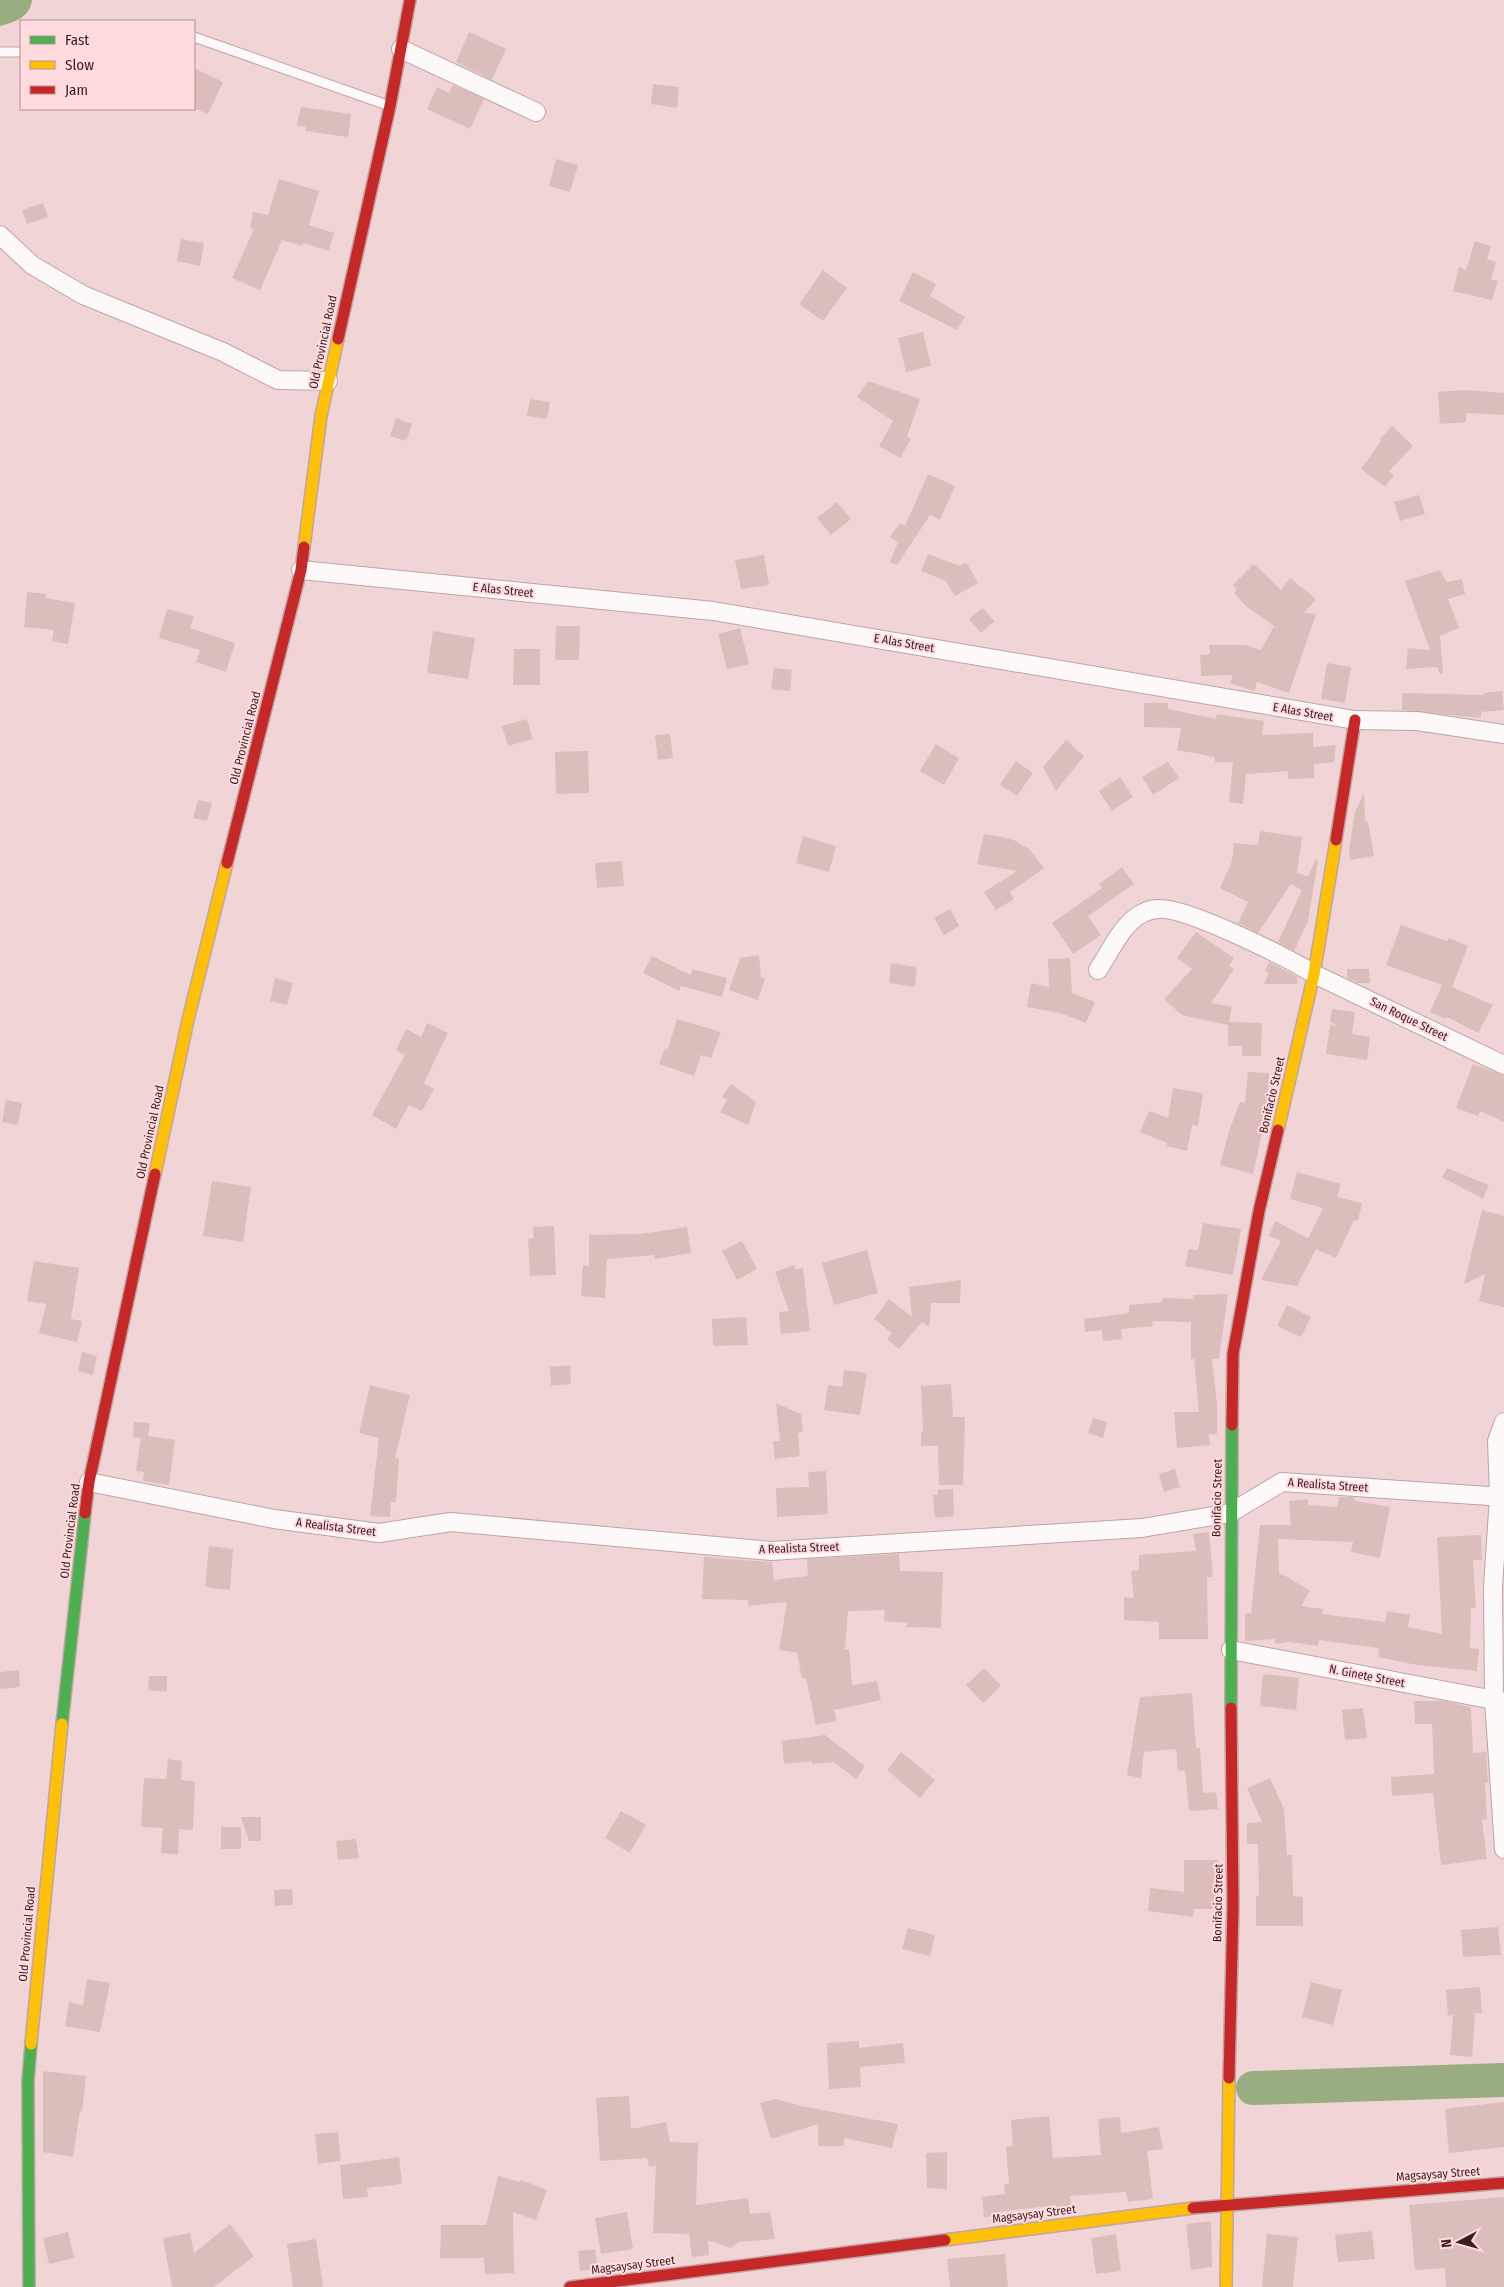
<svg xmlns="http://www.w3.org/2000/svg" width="1504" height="2287" font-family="'Fira Sans Condensed',sans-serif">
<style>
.water{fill:#9aac81}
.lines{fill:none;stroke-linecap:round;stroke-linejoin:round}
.river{stroke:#9aac81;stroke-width:34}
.building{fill:#dabebb}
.lane-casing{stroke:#bea4a5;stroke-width:11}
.street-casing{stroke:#bea4a5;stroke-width:20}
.fast-casing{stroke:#bea4a5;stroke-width:14}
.slow-casing{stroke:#bea4a5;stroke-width:14}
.jam-casing{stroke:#bea4a5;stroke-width:14}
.lane{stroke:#fdf9f9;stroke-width:9}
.street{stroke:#fdf9f9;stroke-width:18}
.fast{stroke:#4caf50;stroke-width:11}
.slow{stroke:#ffc107;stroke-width:11}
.jam{stroke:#c62828;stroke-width:11}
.labels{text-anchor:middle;stroke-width:4;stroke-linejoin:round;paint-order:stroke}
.street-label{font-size:12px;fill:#3b1c1f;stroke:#ffdbdd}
</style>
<rect width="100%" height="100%" fill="#f1d5d6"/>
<path class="water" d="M 0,0 L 32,0 C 30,17 15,22 0,26 Z"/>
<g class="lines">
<path class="river" d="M 1253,2088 L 1504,2080"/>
</g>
<path class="building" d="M 469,32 L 506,49 L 492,80 L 456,62 Z
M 194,68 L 223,82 L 208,114 L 194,108 Z
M 653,84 L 679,87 L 677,108 L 651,104 Z
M 453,85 L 484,99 L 470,129 L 427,109 L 437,87 L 449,93 Z
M 301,107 L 351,114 L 348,137 L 305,131 L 306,127 L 297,125 Z
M 556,159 L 578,165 L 570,192 L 549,186 Z
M 279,179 L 319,191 L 309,225 L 334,233 L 329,251 L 303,243 L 302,246 L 282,240 L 260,290 L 232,278 L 254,229 L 250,228 L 253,212 L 268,215 Z
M 43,203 L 48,217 L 27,224 L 22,210 Z
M 181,239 L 204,243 L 200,266 L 177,261 Z
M 1475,241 L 1491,246 L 1487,259 L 1496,262 L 1491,279 L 1498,281 L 1492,300 L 1453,291 L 1459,267 L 1466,270 Z
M 823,270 L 847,288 L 823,321 L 799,304 Z
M 913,272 L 936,284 L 930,296 L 965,317 L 957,330 L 899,301 Z
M 923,332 L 931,366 L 906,372 L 898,338 Z
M 868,381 L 920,399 L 907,437 L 911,439 L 900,458 L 879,446 L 893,421 L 857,397 Z
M 1464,390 L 1504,393 L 1504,415 L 1466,413 L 1466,422 L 1440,424 L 1438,392 Z
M 530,399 L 550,402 L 547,419 L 527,416 Z
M 396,418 L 412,424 L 406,441 L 390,436 Z
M 1392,426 L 1413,446 L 1389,471 L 1394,475 L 1385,487 L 1361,469 L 1381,441 L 1380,439 Z
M 928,474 L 955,486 L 940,520 L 930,515 L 897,565 L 890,562 L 898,542 L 890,537 L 900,523 L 905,526 Z
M 1419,495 L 1425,514 L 1400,521 L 1394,502 Z
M 837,502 L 851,519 L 831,535 L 817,518 Z
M 928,554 L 960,566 L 966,562 L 978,583 L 955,596 L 946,581 L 921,571 Z
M 764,555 L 769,585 L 741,589 L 735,560 Z
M 1254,564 L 1281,590 L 1290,578 L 1316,599 L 1304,613 L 1316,614 L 1289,693 L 1257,682 L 1254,691 L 1230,683 L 1233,675 L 1201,676 L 1200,655 L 1210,654 L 1209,645 L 1245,645 L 1261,650 L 1274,626 L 1246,606 L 1234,593 L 1237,590 L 1233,585 Z
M 1440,570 L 1447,582 L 1462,579 L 1465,594 L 1448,599 L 1459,628 L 1440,636 L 1443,673 L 1440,674 L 1437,667 L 1406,669 L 1408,648 L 1430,650 L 1405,581 Z
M 27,592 L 46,594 L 45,598 L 75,603 L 68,644 L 52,641 L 54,630 L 24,627 Z
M 982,608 L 995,621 L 981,633 L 969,619 Z
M 167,609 L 194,616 L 190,628 L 235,643 L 226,672 L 196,662 L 200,650 L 159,638 Z
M 556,626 L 580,626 L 579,660 L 555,660 Z
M 740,628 L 749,664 L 727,669 L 718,634 Z
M 433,631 L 475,638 L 468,679 L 427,673 Z
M 514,649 L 540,649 L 540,685 L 513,685 Z
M 1327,663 L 1351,667 L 1345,703 L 1321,699 Z
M 774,668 L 792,670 L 790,691 L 771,689 Z
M 1502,691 L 1504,710 L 1481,712 L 1481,718 L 1402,710 L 1402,693 L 1484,695 L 1484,693 Z
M 1144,703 L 1168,703 L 1168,709 L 1216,719 L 1217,714 L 1264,721 L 1262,735 L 1313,733 L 1313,747 L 1336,745 L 1334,762 L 1314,764 L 1314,778 L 1288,779 L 1288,771 L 1246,774 L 1243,804 L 1229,802 L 1233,762 L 1215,762 L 1215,757 L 1177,750 L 1181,728 L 1144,727 Z
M 527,719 L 533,739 L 508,746 L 502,726 Z
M 670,734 L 673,758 L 658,760 L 655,735 Z
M 1066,740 L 1084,756 L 1056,791 L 1043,767 Z
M 936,744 L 959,758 L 944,785 L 920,771 Z
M 588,751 L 589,793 L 556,794 L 555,752 Z
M 1016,761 L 1033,773 L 1017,796 L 1000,785 Z
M 1168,762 L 1179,778 L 1153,795 L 1142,777 Z
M 1120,777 L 1133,797 L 1112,811 L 1099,791 Z
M 1364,793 L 1365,821 L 1368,822 L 1374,856 L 1350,860 L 1349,850 L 1355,812 Z
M 198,800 L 212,803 L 207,821 L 193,818 Z
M 1260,831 L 1302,837 L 1297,873 L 1308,876 L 1316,859 L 1318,860 L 1308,921 L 1294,951 L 1278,942 L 1302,890 L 1291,884 L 1258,933 L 1238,923 L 1248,902 L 1220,888 L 1232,861 L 1234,843 L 1258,845 Z
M 984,834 L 1012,839 L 1029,849 L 1044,868 L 1010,892 L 1014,899 L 996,910 L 984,892 L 1017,871 L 977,864 Z
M 803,836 L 836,846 L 829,872 L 796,863 Z
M 622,861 L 624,886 L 597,888 L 595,863 Z
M 1122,867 L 1134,884 L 1088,916 L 1101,935 L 1073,954 L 1052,923 L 1102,888 L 1099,884 Z
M 950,909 L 959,926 L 944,935 L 934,918 Z
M 1401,925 L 1447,941 L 1449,938 L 1468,946 L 1452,987 L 1493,1005 L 1478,1033 L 1447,1017 L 1446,1019 L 1430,1012 L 1442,985 L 1386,965 Z
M 1196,932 L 1234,958 L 1229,966 L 1234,969 L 1211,1003 L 1232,1007 L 1229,1022 L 1262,1023 L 1261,1056 L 1242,1056 L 1242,1046 L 1228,1046 L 1228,1025 L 1182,1015 L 1164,999 L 1192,969 L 1177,958 Z
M 759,955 L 761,977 L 765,978 L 758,1000 L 729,990 L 740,958 Z
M 652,956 L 691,975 L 692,969 L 727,978 L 722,997 L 681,986 L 679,991 L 643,973 Z
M 1070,958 L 1072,993 L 1095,1002 L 1086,1023 L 1060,1013 L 1027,1007 L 1031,983 L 1049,987 L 1048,959 Z
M 1269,962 L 1298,977 L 1297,984 L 1264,984 L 1269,973 L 1265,971 Z
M 891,963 L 917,967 L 915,987 L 889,983 Z
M 1347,969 L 1369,969 L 1370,983 L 1358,983 L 1347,978 Z
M 275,978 L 293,983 L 287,1005 L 270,1001 Z
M 1332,1009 L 1355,1012 L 1352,1034 L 1370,1037 L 1367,1060 L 1326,1054 L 1330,1025 L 1338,1026 L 1330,1022 Z
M 677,1019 L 721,1032 L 711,1058 L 701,1055 L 694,1076 L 659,1064 L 665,1048 L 668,1049 Z
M 427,1023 L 448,1033 L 424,1083 L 434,1089 L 422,1111 L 409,1105 L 396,1129 L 372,1115 L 405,1055 L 396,1050 L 406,1029 L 421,1037 Z
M 1473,1064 L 1504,1076 L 1504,1122 L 1480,1111 L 1478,1116 L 1456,1108 Z
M 1248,1072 L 1269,1073 L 1267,1111 L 1253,1174 L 1220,1165 L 1229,1131 L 1240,1102 L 1245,1103 Z
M 731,1084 L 756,1102 L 748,1125 L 720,1112 L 727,1100 L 722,1097 Z
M 1173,1088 L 1203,1093 L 1198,1126 L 1192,1125 L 1187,1151 L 1167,1146 L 1167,1143 L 1140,1132 L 1149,1111 L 1168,1118 Z
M 6,1100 L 22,1103 L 18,1125 L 2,1122 Z
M 1447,1168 L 1489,1185 L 1483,1199 L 1442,1177 Z
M 1297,1172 L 1341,1184 L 1337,1197 L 1362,1203 L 1358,1221 L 1354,1220 L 1336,1258 L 1316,1249 L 1297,1286 L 1261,1280 L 1281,1241 L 1269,1236 L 1275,1221 L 1308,1238 L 1323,1208 L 1290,1199 Z
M 212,1181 L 251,1187 L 243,1242 L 203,1236 Z
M 1482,1210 L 1504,1216 L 1504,1307 L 1479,1301 L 1485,1274 L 1464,1284 Z
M 1203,1223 L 1241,1229 L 1233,1275 L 1185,1266 L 1189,1249 L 1198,1250 Z
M 554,1226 L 556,1275 L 530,1276 L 528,1239 L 534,1238 L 533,1227 Z
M 687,1227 L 691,1253 L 655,1259 L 654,1255 L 607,1259 L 605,1298 L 581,1296 L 583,1265 L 589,1266 L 589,1235 L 641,1234 Z
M 742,1241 L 757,1269 L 737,1280 L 722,1251 Z
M 867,1250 L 878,1293 L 834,1305 L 822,1263 Z
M 34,1261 L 79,1268 L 71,1319 L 82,1321 L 77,1342 L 39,1333 L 46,1304 L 27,1301 Z
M 794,1265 L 796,1270 L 803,1268 L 810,1331 L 781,1334 L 779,1312 L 789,1311 L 775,1272 Z
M 961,1280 L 960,1303 L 931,1303 L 929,1327 L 922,1322 L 899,1349 L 887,1339 L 892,1333 L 874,1319 L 889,1299 L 912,1317 L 909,1287 Z
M 1228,1294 L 1219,1359 L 1212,1359 L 1217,1404 L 1217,1434 L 1209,1434 L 1210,1445 L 1177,1448 L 1174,1412 L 1199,1412 L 1194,1359 L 1191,1359 L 1191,1322 L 1152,1321 L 1153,1326 L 1121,1329 L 1122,1339 L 1103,1341 L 1102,1330 L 1085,1332 L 1084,1319 L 1129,1313 L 1129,1305 L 1162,1302 L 1163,1298 L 1194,1299 L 1193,1295 Z
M 1287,1305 L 1311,1317 L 1301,1337 L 1277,1326 Z
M 746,1317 L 748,1345 L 713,1346 L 712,1319 Z
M 82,1352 L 97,1356 L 93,1375 L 78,1371 Z
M 570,1365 L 571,1384 L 551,1386 L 550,1367 Z
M 844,1370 L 867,1373 L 860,1415 L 824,1410 L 828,1385 L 842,1387 Z
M 951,1384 L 953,1417 L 965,1417 L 963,1485 L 939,1485 L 938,1446 L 921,1446 L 921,1432 L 923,1432 L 921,1386 Z
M 370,1385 L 410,1395 L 395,1458 L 399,1459 L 396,1502 L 391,1502 L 390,1517 L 370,1516 L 379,1438 L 359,1433 Z
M 776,1403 L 801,1414 L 803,1432 L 798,1433 L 800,1456 L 775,1459 L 773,1441 L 780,1441 Z
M 1093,1418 L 1107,1422 L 1103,1438 L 1088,1433 Z
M 134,1422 L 150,1423 L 148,1436 L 175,1440 L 169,1485 L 143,1481 L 144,1472 L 136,1471 L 141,1438 L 133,1437 Z
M 1175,1469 L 1180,1487 L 1164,1492 L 1159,1474 Z
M 826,1471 L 828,1514 L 777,1517 L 776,1488 L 809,1487 L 808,1472 Z
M 953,1489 L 954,1516 L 935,1518 L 933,1495 L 938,1495 L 938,1490 Z
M 1339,1497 L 1354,1497 L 1355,1501 L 1390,1507 L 1380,1558 L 1351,1552 L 1353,1542 L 1278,1539 L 1279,1574 L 1284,1575 L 1310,1591 L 1301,1606 L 1323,1609 L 1322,1614 L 1385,1622 L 1387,1611 L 1410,1615 L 1408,1627 L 1442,1634 L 1437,1537 L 1481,1535 L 1482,1560 L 1473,1560 L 1476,1608 L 1471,1608 L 1470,1648 L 1479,1649 L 1477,1671 L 1417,1665 L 1378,1657 L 1379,1648 L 1319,1640 L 1318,1646 L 1289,1642 L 1275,1644 L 1275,1639 L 1245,1641 L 1245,1613 L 1251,1613 L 1260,1525 L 1291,1525 L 1289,1501 L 1308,1499 L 1308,1505 L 1337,1507 Z
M 1209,1532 L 1213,1577 L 1207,1577 L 1208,1639 L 1159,1639 L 1159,1622 L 1124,1620 L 1124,1597 L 1134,1598 L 1131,1571 L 1139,1570 L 1139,1555 L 1196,1551 L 1193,1534 Z
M 209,1546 L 233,1549 L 230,1590 L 205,1587 Z
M 899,1554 L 900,1571 L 943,1572 L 941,1628 L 907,1627 L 907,1623 L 884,1621 L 885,1610 L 848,1611 L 845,1650 L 849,1649 L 852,1685 L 877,1681 L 881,1700 L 834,1710 L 837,1721 L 816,1725 L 806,1678 L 802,1678 L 797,1653 L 779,1650 L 787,1602 L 748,1606 L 748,1600 L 702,1599 L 704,1557 L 772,1562 L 774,1580 L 808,1576 L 807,1559 Z
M 984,1668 L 1001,1686 L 983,1703 L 966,1685 Z
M 19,1670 L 20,1687 L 0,1689 L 0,1672 Z
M 1263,1674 L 1299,1678 L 1296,1710 L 1260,1706 Z
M 149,1676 L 167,1676 L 167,1692 L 148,1690 Z
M 1192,1693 L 1196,1748 L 1200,1748 L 1203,1793 L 1216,1792 L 1218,1809 L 1189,1811 L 1185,1770 L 1178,1771 L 1176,1749 L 1144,1752 L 1141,1778 L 1127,1775 L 1140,1697 Z
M 1414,1701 L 1444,1701 L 1471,1707 L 1473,1753 L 1486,1752 L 1488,1783 L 1485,1783 L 1487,1819 L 1482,1820 L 1487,1859 L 1441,1865 L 1433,1793 L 1392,1796 L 1391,1777 L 1434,1774 L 1432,1724 L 1415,1724 Z
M 1363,1708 L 1367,1738 L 1345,1740 L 1342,1710 Z
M 825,1735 L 865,1766 L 856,1779 L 834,1762 L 812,1764 L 812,1761 L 784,1764 L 782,1741 Z
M 901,1752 L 935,1780 L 920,1798 L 887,1770 Z
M 168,1759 L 182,1761 L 181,1780 L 195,1781 L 193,1830 L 179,1829 L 178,1855 L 161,1853 L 163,1828 L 141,1827 L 144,1778 L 166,1779 Z
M 1270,1778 L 1284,1809 L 1287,1855 L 1292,1855 L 1293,1896 L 1303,1897 L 1303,1926 L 1256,1926 L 1256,1896 L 1259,1896 L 1258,1844 L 1247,1844 L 1247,1823 L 1262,1822 L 1247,1788 Z
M 621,1811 L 646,1825 L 630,1853 L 605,1838 Z
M 241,1817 L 261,1817 L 261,1841 L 249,1841 Z
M 221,1827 L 241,1827 L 241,1849 L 221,1849 Z
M 356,1839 L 359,1858 L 338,1860 L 336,1841 Z
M 1184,1860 L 1218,1860 L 1219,1909 L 1194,1909 L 1193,1917 L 1148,1911 L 1150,1888 L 1184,1892 Z
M 292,1889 L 293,1905 L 275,1906 L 274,1890 Z
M 1498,1927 L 1501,1955 L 1463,1957 L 1461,1930 Z
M 908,1928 L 935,1935 L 930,1956 L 902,1949 Z
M 87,1979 L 110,1983 L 100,2032 L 65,2026 L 69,2002 L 83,2005 Z
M 1311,1982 L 1342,1990 L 1333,2025 L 1302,2017 Z
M 1480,1987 L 1482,2013 L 1475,2013 L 1472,2057 L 1450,2055 L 1453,2015 L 1448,2016 L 1446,1990 Z
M 859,2041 L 859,2048 L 903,2043 L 905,2063 L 860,2067 L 861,2087 L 829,2089 L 827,2043 Z
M 43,2071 L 86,2076 L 82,2112 L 80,2111 L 73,2157 L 43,2152 Z
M 629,2096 L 631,2129 L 666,2122 L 670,2142 L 698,2143 L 696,2205 L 748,2198 L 750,2214 L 770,2212 L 775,2239 L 739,2242 L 730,2248 L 708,2240 L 709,2255 L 692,2257 L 689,2234 L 653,2233 L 656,2165 L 649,2167 L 647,2158 L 600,2161 L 596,2098 Z
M 775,2099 L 801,2106 L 898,2124 L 892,2148 L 844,2138 L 844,2146 L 818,2146 L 818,2124 L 771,2139 L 760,2103 Z
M 1504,2102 L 1504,2147 L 1449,2153 L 1445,2109 Z
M 1049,2116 L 1053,2158 L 1101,2155 L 1098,2119 L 1120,2117 L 1121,2133 L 1159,2127 L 1163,2149 L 1147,2151 L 1153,2199 L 1128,2202 L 1126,2192 L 1070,2196 L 1072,2209 L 1056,2211 L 1056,2205 L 998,2212 L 999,2215 L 984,2217 L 982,2197 L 1005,2194 L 1004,2184 L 1009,2184 L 1006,2147 L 1013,2146 L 1011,2120 Z
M 338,2132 L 341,2161 L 318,2164 L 315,2134 Z
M 947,2152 L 947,2189 L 927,2188 L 926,2153 Z
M 399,2157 L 402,2184 L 367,2188 L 368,2197 L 343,2199 L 340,2165 Z
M 498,2176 L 520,2182 L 521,2180 L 547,2190 L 536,2220 L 513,2212 L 514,2273 L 485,2274 L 484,2258 L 440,2258 L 441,2225 L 486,2225 Z
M 1504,2197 L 1504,2287 L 1446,2287 L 1445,2268 L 1415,2270 L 1409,2205 Z
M 627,2212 L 633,2249 L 601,2254 L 595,2218 Z
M 1211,2221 L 1212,2267 L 1191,2270 L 1186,2224 Z
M 230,2224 L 254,2256 L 214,2287 L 172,2287 L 163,2238 L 190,2233 L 194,2253 Z
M 1372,2231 L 1375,2259 L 1338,2262 L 1335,2235 Z
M 68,2232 L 74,2258 L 49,2264 L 43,2238 Z
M 1116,2234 L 1121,2271 L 1096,2274 L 1091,2238 Z
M 1267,2234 L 1298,2237 L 1293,2287 L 1262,2287 Z
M 316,2239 L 323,2287 L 293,2287 L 287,2244 Z
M 595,2249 L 598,2269 L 580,2271 L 578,2251 Z
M 1005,2254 L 1008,2287 L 950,2287 L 947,2259 Z"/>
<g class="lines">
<defs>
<path id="lane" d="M 194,37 L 387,105
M 0,52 L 21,52"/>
<path id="street" d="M 401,49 L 536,112
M 0,235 L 32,265 L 83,295 L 223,352 L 278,380 L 328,381
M 301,570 L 713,611 L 1355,720 L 1417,721 L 1504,734
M 1098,970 C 1110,952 1123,922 1143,913 C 1147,911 1154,909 1158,909 C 1185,906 1288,958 1314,974 L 1504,1065
M 1504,1422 L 1497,1441 L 1499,1496 L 1493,1587 L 1494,1700 L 1504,1849
M 89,1482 L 274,1519 L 379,1533 L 451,1522 L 771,1551 L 1142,1528 L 1230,1513 L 1282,1482 L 1504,1497
M 1231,1650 L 1504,1702"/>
<path id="fast" d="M 1231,1708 L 1232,1425
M 62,1724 L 85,1513
M 29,2287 L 28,2081 L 31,2044"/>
<path id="slow" d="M 304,547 L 321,416 L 338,339
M 1278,1130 L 1314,974 L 1336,840
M 155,1174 L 188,1020 L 227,863
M 31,2044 L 62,1724
M 945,2240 L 1193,2208
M 1226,2287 L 1229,2078"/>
<path id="jam" d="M 338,339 L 390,106 L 410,0
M 1336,840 L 1355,720
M 227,863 L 301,570 L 304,547
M 1232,1425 L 1233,1354 L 1259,1211 L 1278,1130
M 85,1513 L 89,1482 L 155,1174
M 1229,2078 L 1233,1907 L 1231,1708
M 1193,2208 L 1504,2183
M 570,2287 L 945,2240"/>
</defs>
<use href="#lane" class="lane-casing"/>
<use href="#street" class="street-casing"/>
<use href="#fast" class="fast-casing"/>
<use href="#slow" class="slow-casing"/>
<use href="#jam" class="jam-casing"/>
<use href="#lane" class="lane"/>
<use href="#street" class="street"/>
<use href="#fast" class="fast"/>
<use href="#slow" class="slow"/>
<use href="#jam" class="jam"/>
</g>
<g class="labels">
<g class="street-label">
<text transform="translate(323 342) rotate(-78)" y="4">Old Provincial Road</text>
<text transform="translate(503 590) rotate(6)" y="4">E Alas Street</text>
<text transform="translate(904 643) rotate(10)" y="4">E Alas Street</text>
<text transform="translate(1303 712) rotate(10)" y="4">E Alas Street</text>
<text transform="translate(245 738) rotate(-76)" y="4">Old Provincial Road</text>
<text transform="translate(1409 1019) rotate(26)" y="4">San Roque Street</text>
<text transform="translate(1272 1095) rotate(-77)" y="4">Bonifacio Street</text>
<text transform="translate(150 1132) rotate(-78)" y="4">Old Provincial Road</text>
<text transform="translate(1328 1485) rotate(4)" y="4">A Realista Street</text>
<text transform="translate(1217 1498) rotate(-89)" y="4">Bonifacio Street</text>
<text transform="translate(336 1527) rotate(7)" y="4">A Realista Street</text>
<text transform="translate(70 1531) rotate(-83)" y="4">Old Provincial Road</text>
<text transform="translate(799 1548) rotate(-2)" y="4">A Realista Street</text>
<text transform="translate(1367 1676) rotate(11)" y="4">N. Ginete Street</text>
<text transform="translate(1218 1903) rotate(-89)" y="4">Bonifacio Street</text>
<text transform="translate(27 1934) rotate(-85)" y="4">Old Provincial Road</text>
<text transform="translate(1438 2174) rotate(-4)" y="4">Magsaysay Street</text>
<text transform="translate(1034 2214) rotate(-7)" y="4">Magsaysay Street</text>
<text transform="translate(633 2265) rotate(-7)" y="4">Magsaysay Street</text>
</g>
</g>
<rect x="20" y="20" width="175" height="90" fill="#ffdbdd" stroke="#b18f91"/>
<rect x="30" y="36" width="25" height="8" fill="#4caf50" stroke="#b18f91"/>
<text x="65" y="45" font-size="15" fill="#3b1c1f">Fast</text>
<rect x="30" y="61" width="25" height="8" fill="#ffc107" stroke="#b18f91"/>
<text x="65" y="70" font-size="15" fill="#3b1c1f">Slow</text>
<rect x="30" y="86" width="25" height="8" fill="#c62828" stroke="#b18f91"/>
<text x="65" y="95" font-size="15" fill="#3b1c1f">Jam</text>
<g transform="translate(1459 2242) rotate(264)" stroke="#ffdbdd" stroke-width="4" paint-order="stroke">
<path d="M0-4L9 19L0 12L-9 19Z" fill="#3b1c1f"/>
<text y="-8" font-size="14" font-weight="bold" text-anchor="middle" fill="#3b1c1f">N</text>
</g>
</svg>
